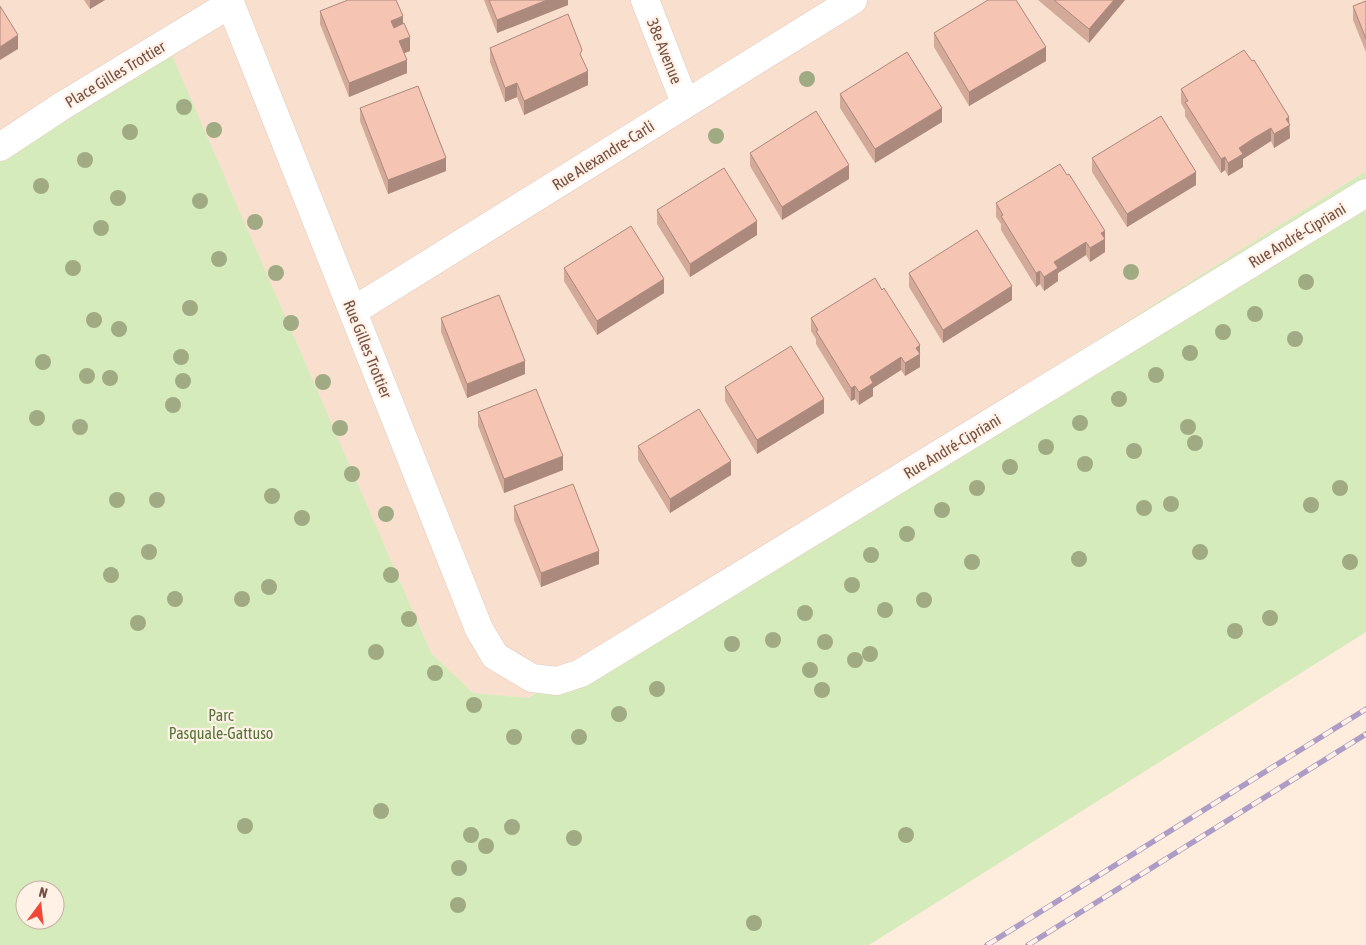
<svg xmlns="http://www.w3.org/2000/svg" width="1366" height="945" font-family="'Asap Condensed',sans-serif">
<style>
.residential{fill:#f8dfce}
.green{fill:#d6ebbc;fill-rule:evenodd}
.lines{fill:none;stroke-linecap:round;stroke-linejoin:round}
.minor-casing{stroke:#e4c9bc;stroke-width:29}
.minor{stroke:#fff;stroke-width:28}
.rail-casing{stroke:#ad9dc6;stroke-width:5.5}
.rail{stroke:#fff1e5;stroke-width:4;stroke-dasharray:11;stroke-linecap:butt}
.tree{fill:#a0ab83}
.wall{fill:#d3a99a}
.shaded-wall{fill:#ac897d}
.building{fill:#f5c4b3;stroke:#ac897d}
.labels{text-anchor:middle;stroke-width:4.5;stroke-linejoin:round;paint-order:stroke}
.street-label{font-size:16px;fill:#754f44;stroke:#fff1e5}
.park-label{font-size:16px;fill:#54753a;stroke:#fff1e5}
</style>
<rect width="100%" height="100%" fill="#feecdd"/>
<path class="residential" d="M 0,0 L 1366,0 L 1366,171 L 527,698 L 473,693 L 431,653 L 171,54 L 0,162 Z"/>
<path class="green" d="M 171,53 L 431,653 L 473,693 L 528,698 L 1366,171 L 1366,632 L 869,945 L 0,945 L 0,162 ZM 25,890 L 55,890 L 55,920 L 25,920 Z"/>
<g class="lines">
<defs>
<path id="minor" d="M 229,0 L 479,629 L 495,656 L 532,678 L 557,681 L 581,673 L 1366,193
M 645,0 L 685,103
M 0,147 L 62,106 L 230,4
M 353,311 L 853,0"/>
</defs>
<use href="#minor" class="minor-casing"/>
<use href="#minor" class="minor"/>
<defs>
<path id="rail" d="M 987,945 L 1366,709
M 1028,945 L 1366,734"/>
</defs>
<use href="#rail" class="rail-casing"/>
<use href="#rail" class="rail"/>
</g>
<g class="tree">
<circle cx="807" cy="79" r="8"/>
<circle cx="184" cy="107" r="8"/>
<circle cx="214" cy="130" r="8"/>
<circle cx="130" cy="132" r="8"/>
<circle cx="716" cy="136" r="8"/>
<circle cx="85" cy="160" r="8"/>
<circle cx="41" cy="186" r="8"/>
<circle cx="118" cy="198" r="8"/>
<circle cx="200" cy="201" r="8"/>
<circle cx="255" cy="222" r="8"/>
<circle cx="101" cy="228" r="8"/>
<circle cx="219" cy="259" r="8"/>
<circle cx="73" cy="268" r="8"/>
<circle cx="1131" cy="272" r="8"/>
<circle cx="276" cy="273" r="8"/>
<circle cx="1306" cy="282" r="8"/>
<circle cx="190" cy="308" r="8"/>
<circle cx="1255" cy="314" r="8"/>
<circle cx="94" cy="320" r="8"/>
<circle cx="291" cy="323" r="8"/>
<circle cx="119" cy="329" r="8"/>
<circle cx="1223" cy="332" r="8"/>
<circle cx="1295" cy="339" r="8"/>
<circle cx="1190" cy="353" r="8"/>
<circle cx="181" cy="357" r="8"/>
<circle cx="43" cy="362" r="8"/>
<circle cx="1156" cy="375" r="8"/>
<circle cx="87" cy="376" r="8"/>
<circle cx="110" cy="378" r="8"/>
<circle cx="183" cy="381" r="8"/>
<circle cx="323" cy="382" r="8"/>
<circle cx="1119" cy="399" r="8"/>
<circle cx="173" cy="405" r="8"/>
<circle cx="37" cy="418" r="8"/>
<circle cx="1080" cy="423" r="8"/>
<circle cx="80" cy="427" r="8"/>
<circle cx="1188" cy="427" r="8"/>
<circle cx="340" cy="428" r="8"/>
<circle cx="1195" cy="443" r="8"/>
<circle cx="1046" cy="447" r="8"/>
<circle cx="1134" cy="451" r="8"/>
<circle cx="1085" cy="464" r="8"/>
<circle cx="1010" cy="467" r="8"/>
<circle cx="352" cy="474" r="8"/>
<circle cx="977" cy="488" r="8"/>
<circle cx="1340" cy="488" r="8"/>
<circle cx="272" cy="496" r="8"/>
<circle cx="117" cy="500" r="8"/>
<circle cx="157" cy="500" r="8"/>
<circle cx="1171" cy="504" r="8"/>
<circle cx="1311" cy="505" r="8"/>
<circle cx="1144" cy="508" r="8"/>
<circle cx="942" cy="510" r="8"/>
<circle cx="386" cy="514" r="8"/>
<circle cx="302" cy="518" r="8"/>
<circle cx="907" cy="534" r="8"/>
<circle cx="149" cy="552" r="8"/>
<circle cx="1200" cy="552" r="8"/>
<circle cx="871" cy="555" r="8"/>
<circle cx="1079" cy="559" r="8"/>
<circle cx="972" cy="562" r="8"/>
<circle cx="1350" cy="562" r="8"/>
<circle cx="111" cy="575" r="8"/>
<circle cx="391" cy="575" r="8"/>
<circle cx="852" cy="585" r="8"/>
<circle cx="269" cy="587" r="8"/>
<circle cx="175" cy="599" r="8"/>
<circle cx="242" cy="599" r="8"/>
<circle cx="924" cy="600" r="8"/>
<circle cx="885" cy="610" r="8"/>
<circle cx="805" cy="613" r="8"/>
<circle cx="1270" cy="618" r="8"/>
<circle cx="409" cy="619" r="8"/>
<circle cx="138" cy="623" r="8"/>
<circle cx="1235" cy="631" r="8"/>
<circle cx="773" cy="640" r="8"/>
<circle cx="825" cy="642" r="8"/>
<circle cx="732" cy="644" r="8"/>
<circle cx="376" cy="652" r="8"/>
<circle cx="870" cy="654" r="8"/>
<circle cx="855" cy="660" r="8"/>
<circle cx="810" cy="670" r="8"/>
<circle cx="435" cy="673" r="8"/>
<circle cx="657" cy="689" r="8"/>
<circle cx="822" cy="690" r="8"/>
<circle cx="474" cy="705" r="8"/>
<circle cx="619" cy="714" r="8"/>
<circle cx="514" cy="737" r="8"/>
<circle cx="579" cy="737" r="8"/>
<circle cx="381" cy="811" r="8"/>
<circle cx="245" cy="826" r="8"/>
<circle cx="512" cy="827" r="8"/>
<circle cx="471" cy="835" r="8"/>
<circle cx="906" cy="835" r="8"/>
<circle cx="574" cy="838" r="8"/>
<circle cx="486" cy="846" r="8"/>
<circle cx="459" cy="868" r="8"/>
<circle cx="458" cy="905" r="8"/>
<circle cx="754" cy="923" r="8"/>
</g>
<path class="wall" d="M 84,0 L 105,0 L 90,9 Z
M 484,0 L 568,0 L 568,5 L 497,33 Z
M 1038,0 L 1125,0 L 1089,43 Z
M 1366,1 L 1366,52 L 1353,20 L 1353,6 Z
M 320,11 L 403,24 L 410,51 L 404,53 L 407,73 L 349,97 L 320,24 Z
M 934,33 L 1046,61 L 969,106 L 934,47 Z
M 490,48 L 582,58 L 588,85 L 524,115 L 517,97 L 505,102 L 490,62 Z
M 1181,89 L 1289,124 L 1290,138 L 1274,148 L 1271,141 L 1243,159 L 1243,167 L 1228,176 L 1225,170 L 1221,173 L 1185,116 L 1185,110 L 1181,103 Z
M 840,94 L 942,122 L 875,163 L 840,108 Z
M 360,108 L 446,171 L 388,194 L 360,121 Z
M 750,153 L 849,179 L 782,220 L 750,166 Z
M 1092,158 L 1196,185 L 1127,227 L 1092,172 Z
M 996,203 L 1105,231 L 1105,252 L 1090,262 L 1086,255 L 1058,273 L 1058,281 L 1044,291 L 1040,284 L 1036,287 L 1001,230 L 1001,224 L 996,217 Z
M 657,210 L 757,235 L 690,277 L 657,224 Z
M 564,268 L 664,293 L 597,335 L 564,281 Z
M 909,273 L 1012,300 L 943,343 L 909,287 Z
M 882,290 L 920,345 L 920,367 L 905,376 L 901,370 L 873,388 L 873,396 L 859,405 L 855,399 L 851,401 L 816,344 L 816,339 L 811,331 L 811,318 Z
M 441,318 L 525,374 L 467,398 L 441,332 Z
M 725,387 L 824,413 L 757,454 L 725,401 Z
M 478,412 L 563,470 L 504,493 L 478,426 Z
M 638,446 L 731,475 L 670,513 L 638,460 Z
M 514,506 L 599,564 L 541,587 L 514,520 Z"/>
<path class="shaded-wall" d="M 90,0 L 105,0 L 90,9 Z
M 547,0 L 568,0 L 568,5 L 497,33 L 497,20 Z
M 1114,0 L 1125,0 L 1089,43 L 1089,29 Z
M 403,16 L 403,30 L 391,35 L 391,21 Z
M 18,35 L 18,49 L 0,60 L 0,47 Z
M 410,37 L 410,51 L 399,55 L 399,41 Z
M 1046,47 L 1046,61 L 969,106 L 969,92 Z
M 407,60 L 407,73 L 349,97 L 349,83 Z
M 588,71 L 588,85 L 524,115 L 524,101 Z
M 517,83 L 517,97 L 505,102 L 505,88 Z
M 942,108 L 942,122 L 875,163 L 875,149 Z
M 1289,117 L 1290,138 L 1274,148 L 1274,134 L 1286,119 Z
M 1271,128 L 1271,141 L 1243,159 L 1243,167 L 1228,176 L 1228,163 L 1239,148 Z
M 1225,157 L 1225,170 L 1221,173 L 1221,159 Z
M 446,158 L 446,171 L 388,194 L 388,180 Z
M 849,165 L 849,179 L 782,220 L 782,207 Z
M 1196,172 L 1196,185 L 1127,227 L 1127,214 Z
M 757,221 L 757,235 L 690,277 L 690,264 Z
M 1105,231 L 1105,252 L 1090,262 L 1090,248 L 1101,233 Z
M 1086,242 L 1086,255 L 1058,273 L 1058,281 L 1044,291 L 1044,277 L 1054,262 Z
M 1040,271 L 1040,284 L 1036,287 L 1036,273 Z
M 664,279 L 664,293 L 597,335 L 597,321 Z
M 1012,286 L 1012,300 L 943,343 L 943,330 Z
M 920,345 L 920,367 L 905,376 L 905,363 L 916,348 Z
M 901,357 L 901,370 L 873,388 L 873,396 L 859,405 L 859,392 L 870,377 Z
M 525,361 L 525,374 L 467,398 L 467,384 Z
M 855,386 L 855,399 L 851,401 L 851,388 Z
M 824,399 L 824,413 L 757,454 L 757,440 Z
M 563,456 L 563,470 L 504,493 L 504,479 Z
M 731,461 L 731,475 L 670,513 L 670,499 Z
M 599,551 L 599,564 L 541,587 L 541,573 Z"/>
<path class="building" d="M 348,0 L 396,0 L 403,16 L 391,21 L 394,28 L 404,23 L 410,37 L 399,41 L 407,60 L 349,83 L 320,11 Z
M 489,0 L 547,0 L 497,20 Z
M 988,0 L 1016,0 L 1046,47 L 969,92 L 934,33 Z
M 1054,0 L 1114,0 L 1089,29 Z
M 1366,1 L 1366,39 L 1353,6 Z
M 0,6 L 18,35 L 0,47 Z
M 568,14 L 582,50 L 580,54 L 588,71 L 524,101 L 517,83 L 505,88 L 490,48 Z
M 1244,50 L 1252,61 L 1254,60 L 1289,117 L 1286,119 L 1290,125 L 1274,134 L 1271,128 L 1254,138 L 1239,148 L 1243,154 L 1228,163 L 1225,157 L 1221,159 L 1185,102 L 1188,101 L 1181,89 Z
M 907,52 L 942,108 L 875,149 L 840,94 Z
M 418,86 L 446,158 L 388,180 L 360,108 Z
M 816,111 L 849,165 L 782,207 L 750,153 Z
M 1161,116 L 1196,172 L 1127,214 L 1092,158 Z
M 1060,164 L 1067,175 L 1069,174 L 1105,231 L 1101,233 L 1105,239 L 1090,248 L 1086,242 L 1054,262 L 1058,268 L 1044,277 L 1040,271 L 1036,273 L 1001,216 L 1003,215 L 996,203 Z
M 724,168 L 757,221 L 690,264 L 657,210 Z
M 631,226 L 664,279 L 597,321 L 564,268 Z
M 977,230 L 1012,286 L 943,330 L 909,273 Z
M 875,278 L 882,290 L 884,288 L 920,345 L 916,348 L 920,354 L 905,363 L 901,357 L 870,377 L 873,383 L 859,392 L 855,386 L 851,388 L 816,331 L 818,330 L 811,318 Z
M 499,295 L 525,361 L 467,384 L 441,318 Z
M 791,346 L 824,399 L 757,440 L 725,387 Z
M 536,389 L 563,456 L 504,479 L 478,412 Z
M 699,409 L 731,461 L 670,499 L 638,446 Z
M 573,484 L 599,551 L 541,573 L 514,506 Z"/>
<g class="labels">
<g class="street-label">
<text transform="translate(665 51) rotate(68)" y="6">38e Avenue</text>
<text transform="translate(115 74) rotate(-31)" y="6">Place Gilles Trottier</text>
<text transform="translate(603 155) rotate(-32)" y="6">Rue Alexandre-Carli</text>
<text transform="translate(1297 235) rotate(-31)" y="6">Rue André-Cipriani</text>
<text transform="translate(368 349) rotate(68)" y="6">Rue Gilles Trottier</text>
<text transform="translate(952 446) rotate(-31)" y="6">Rue André-Cipriani</text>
</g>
<g class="park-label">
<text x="221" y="721">Parc<tspan x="221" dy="18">Pasquale-Gattuso</tspan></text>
</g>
</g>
<g transform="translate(40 905) rotate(15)"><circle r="24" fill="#fff1e5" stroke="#c8b0a5"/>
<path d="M0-4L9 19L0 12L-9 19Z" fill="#f14739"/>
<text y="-8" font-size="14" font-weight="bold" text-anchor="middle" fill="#754f44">N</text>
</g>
</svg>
